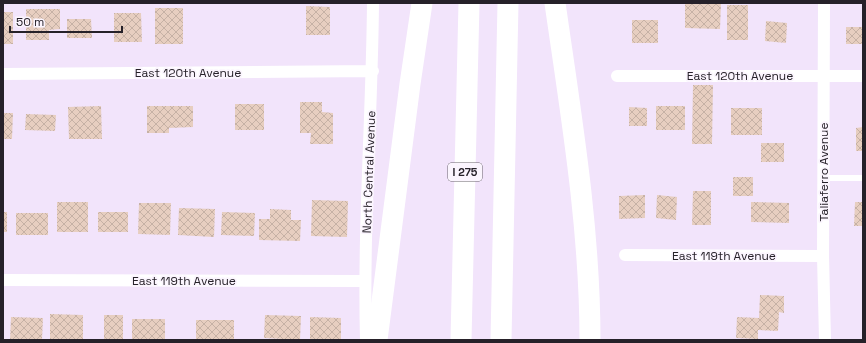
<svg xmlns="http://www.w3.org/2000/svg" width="866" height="343" font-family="'Space Grotesk',sans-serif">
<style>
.building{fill:url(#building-cross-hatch)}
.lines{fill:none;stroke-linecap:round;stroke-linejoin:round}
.service{stroke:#fff;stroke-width:6}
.minor{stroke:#fff;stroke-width:12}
.motorway{stroke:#fff;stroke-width:21}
.labels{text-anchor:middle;stroke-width:3.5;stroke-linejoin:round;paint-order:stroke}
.shield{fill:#fbf5fe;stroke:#666169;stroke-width:1}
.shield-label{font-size:11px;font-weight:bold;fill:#262129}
.street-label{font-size:12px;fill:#262129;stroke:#fbf5fe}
</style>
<defs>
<pattern id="building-cross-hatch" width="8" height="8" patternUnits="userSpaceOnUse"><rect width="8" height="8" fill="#e7cec0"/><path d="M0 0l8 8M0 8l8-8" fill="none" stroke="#c6b1a5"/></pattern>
</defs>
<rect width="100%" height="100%" fill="#f2e4fb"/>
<path class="building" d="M 685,3 L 721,3 L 720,29 L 685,28 Z
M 727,5 L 748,5 L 748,40 L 727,40 Z
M 306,6 L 330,7 L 330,35 L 306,35 Z
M 155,8 L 183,8 L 183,44 L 155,44 Z
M 26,9 L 60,9 L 60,29 L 49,30 L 49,40 L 26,40 Z
M 3,12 L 13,12 L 13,44 L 3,44 Z
M 114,13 L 141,13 L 142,42 L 114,42 Z
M 67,19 L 91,19 L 92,38 L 67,38 Z
M 632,20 L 658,20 L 658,43 L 632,43 Z
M 766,21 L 787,23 L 786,43 L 765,41 Z
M 846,27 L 863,27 L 863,44 L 846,44 Z
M 693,85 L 713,85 L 712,144 L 692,144 Z
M 300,102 L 322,102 L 322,112 L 333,113 L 333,144 L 310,144 L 311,133 L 300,133 Z
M 235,104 L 264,104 L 264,130 L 235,130 Z
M 101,106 L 102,139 L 69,139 L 68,107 Z
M 147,106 L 193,106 L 193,127 L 169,128 L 169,133 L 147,133 Z
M 656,106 L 685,106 L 685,130 L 656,130 Z
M 629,107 L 647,108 L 647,126 L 629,126 Z
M 731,108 L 762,108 L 762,135 L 731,135 Z
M 3,113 L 13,113 L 12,139 L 3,139 Z
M 26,114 L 56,115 L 55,131 L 25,130 Z
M 863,127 L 863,151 L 856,151 L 856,128 Z
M 761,143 L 784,143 L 784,162 L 761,162 Z
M 733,177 L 753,177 L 753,196 L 733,196 Z
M 693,191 L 711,191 L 711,225 L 692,225 Z
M 645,195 L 645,218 L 619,219 L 619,196 Z
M 657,195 L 677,197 L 676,220 L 656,218 Z
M 312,200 L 348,201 L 347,237 L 311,236 Z
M 57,202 L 88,202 L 88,232 L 57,232 Z
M 751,202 L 789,203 L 789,223 L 751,222 Z
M 855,202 L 863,202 L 863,226 L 854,226 Z
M 139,203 L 171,203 L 170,235 L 138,234 Z
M 179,208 L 215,209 L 214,237 L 178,235 Z
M 270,209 L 291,210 L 291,220 L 301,220 L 300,241 L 259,240 L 259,219 L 270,219 Z
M 3,212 L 7,212 L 7,232 L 3,232 Z
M 98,212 L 128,212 L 128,232 L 98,232 Z
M 222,212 L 255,213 L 254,236 L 221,235 Z
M 16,213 L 48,213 L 48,235 L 16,235 Z
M 760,295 L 784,296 L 784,313 L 779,312 L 778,331 L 758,330 L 758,339 L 736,338 L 737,317 L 759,318 Z
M 50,314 L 83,315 L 83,340 L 50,340 Z
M 104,315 L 123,315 L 123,340 L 104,340 Z
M 265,315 L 301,316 L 300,340 L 264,338 Z
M 11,317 L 43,318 L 42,340 L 10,340 Z
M 310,317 L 341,318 L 341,340 L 310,340 Z
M 132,319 L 165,319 L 165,340 L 132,340 Z
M 196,320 L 234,320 L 234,340 L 196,340 Z"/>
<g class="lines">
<path class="service" d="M 824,178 L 863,178"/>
<path class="minor" d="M 824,3 L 823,256 L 825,340
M 3,74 L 373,71
M 617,76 L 863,76
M 625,255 L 823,256
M 3,280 L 364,281
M 366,340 C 363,228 372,115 373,3"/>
<path class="motorway" d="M 555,3 C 571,115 590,227 590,340
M 377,340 L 410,84 L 422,3
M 461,340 L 469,3
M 501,340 L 508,3"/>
</g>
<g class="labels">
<rect class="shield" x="448" y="163" width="34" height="18" rx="3"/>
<g class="shield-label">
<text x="465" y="176">I 275</text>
</g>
<g class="street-label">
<text x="188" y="77">East 120th Avenue</text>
<text x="740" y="80">East 120th Avenue</text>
<text transform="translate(369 172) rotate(-88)" y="4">North Central Avenue</text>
<text transform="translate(824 172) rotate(-90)" y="4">Taliaferro Avenue</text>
<text x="724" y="260">East 119th Avenue</text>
<text x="184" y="285">East 119th Avenue</text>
</g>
</g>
<rect width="866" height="343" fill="none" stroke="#262129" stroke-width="8"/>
<path d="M10 26v6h112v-6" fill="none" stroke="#262129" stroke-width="2"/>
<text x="16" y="26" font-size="12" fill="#262129" stroke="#fbf5fe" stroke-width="3" paint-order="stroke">50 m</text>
</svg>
